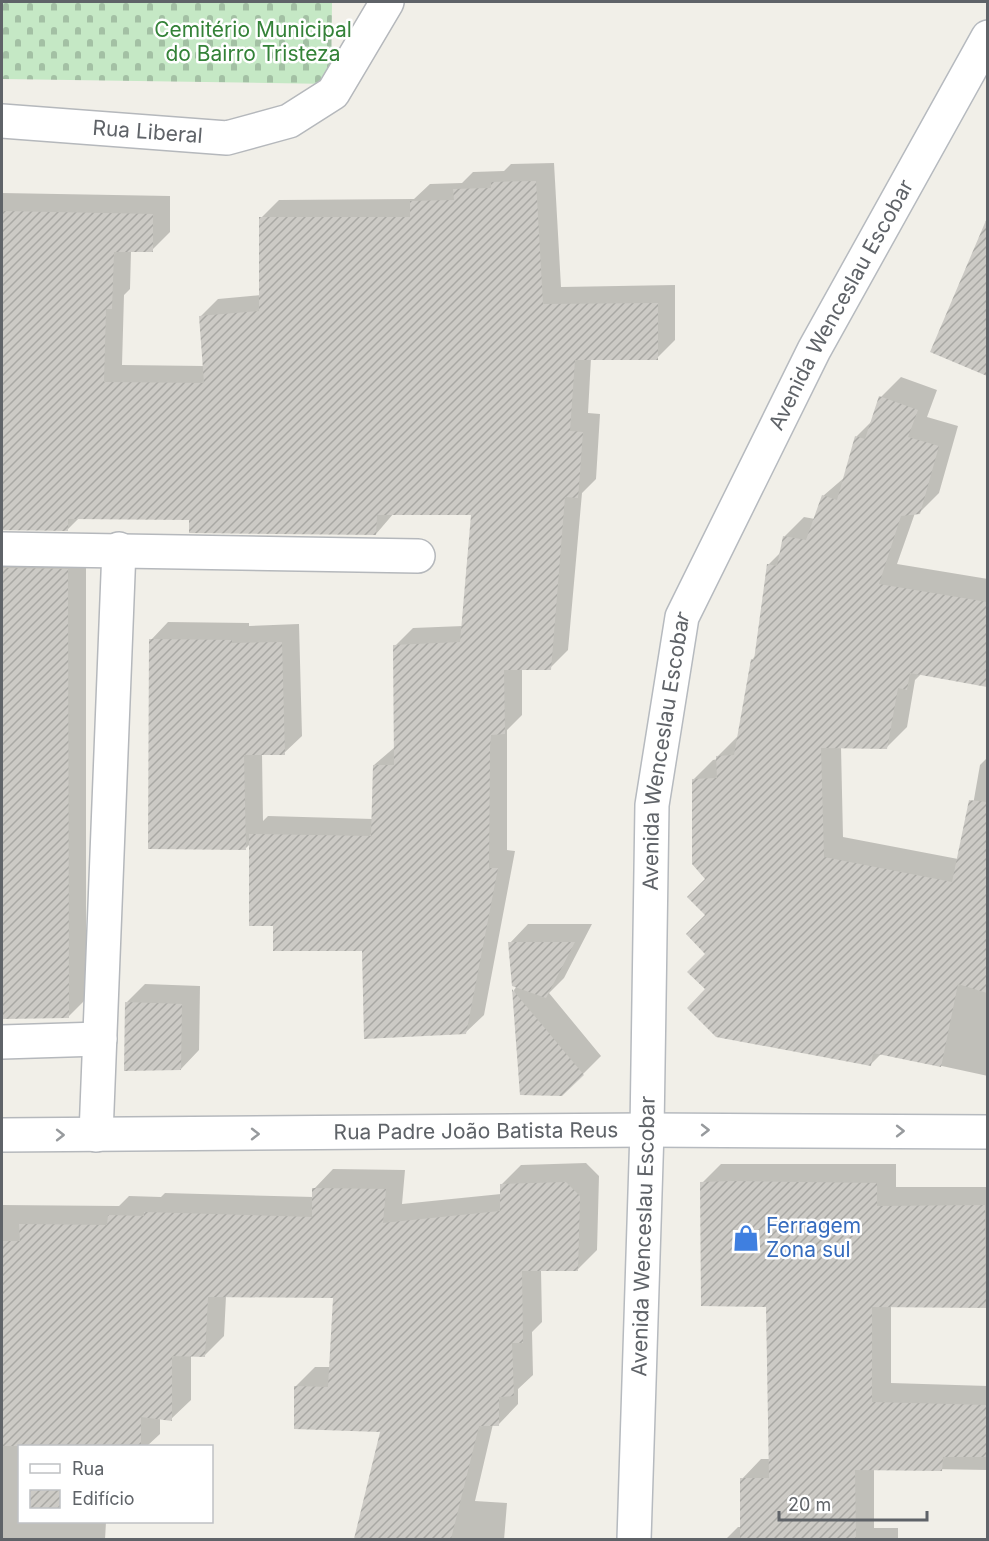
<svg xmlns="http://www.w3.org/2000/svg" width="989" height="1541" font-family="Inter,sans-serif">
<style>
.cemetery{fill:url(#cemetery-stones)}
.shadow{fill:#0003}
.building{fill:url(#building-hatch)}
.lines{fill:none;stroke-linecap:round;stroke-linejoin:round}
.street-casing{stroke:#b5b8bc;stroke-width:36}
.secondary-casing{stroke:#b6babf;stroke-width:36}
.street{stroke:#fff;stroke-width:33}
.secondary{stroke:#fff;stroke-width:33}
.oneway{stroke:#979a9d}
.labels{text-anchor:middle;stroke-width:5;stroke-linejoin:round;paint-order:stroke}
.park-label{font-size:21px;fill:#348238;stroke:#fff}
.street-label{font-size:21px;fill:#5f6368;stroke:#fff}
.shop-label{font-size:21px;fill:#366cbe;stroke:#fff;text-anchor:start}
</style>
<defs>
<pattern id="cemetery-stones" width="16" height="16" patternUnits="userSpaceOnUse" patternTransform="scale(1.5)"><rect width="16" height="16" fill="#c5e8c5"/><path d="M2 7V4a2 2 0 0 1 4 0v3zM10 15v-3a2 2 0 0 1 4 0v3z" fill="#a3c0a4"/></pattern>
<pattern id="building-hatch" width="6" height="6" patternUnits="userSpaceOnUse" patternTransform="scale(1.5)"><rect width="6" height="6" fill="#cccac5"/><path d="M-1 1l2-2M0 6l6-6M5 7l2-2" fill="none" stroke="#a9a8a4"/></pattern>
</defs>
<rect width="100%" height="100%" fill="#f1efe8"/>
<path class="cemetery" d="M 2,2 L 332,2 L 331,84 L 2,79 Z"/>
<path class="shadow" d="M 554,163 L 561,287 L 675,285 L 675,340 L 657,358 L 591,358 L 588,413 L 600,414 L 596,479 L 582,493 L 568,650 L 550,668 L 522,668 L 522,715 L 507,730 L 507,850 L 515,851 L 484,1015 L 465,1033 L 364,950 L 274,925 L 250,844 L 246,848 L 151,640 L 168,622 L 249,623 L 249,626 L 299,624 L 302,736 L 284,753 L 262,753 L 263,821 L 268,816 L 373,819 L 374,765 L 395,747 L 395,646 L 413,628 L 463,626 L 473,514 L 394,513 L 376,534 L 191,519 L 79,518 L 67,530 L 2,529 L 2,193 L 170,196 L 170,232 L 152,250 L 131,251 L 130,289 L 124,295 L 122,365 L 204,366 L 200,317 L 218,299 L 261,295 L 261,218 L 279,200 L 414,199 L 430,184 L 462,183 L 473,172 L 504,171 L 511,164 Z
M 988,221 L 988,374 L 933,351 Z
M 901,377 L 937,390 L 927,417 L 958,426 L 939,493 L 919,513 L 915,513 L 897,564 L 988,579 L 988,685 L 922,673 L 915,680 L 907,727 L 887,747 L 841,747 L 843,837 L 958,859 L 970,822 L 980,765 L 988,757 L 988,1076 L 882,1053 L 871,1064 L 707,989 L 707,879 L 693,780 L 713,760 L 718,759 L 718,756 L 738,736 L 752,660 L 755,656 L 768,565 L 781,552 L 784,537 L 804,517 L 815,519 L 823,496 L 845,477 L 856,437 L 873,420 L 881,397 Z
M 2,533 L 86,551 L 86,999 L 68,1017 L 2,1018 Z
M 528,924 L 592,924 L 564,978 L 549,993 L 601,1056 L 583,1074 L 522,1094 L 514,990 L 517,986 L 510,943 Z
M 145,984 L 200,986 L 199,1050 L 181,1069 L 127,1002 Z
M 586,1163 L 599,1176 L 597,1250 L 578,1269 L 541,1270 L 542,1322 L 532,1332 L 533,1375 L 518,1389 L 518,1404 L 499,1424 L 493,1424 L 475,1501 L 507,1503 L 504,1540 L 355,1540 L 382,1431 L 296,1386 L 315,1367 L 331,1367 L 334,1297 L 226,1296 L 224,1336 L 205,1355 L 191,1355 L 191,1400 L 171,1419 L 160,1418 L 160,1434 L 147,1446 L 20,1446 L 20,1522 L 106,1522 L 105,1540 L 2,1540 L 2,1205 L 119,1206 L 129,1196 L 161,1197 L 165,1193 L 314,1197 L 314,1189 L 333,1169 L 405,1170 L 402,1204 L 501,1194 L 501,1185 L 521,1165 Z
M 721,1164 L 896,1164 L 896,1187 L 988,1187 L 988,1305 L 891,1306 L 891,1383 L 988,1386 L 988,1470 L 874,1468 L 874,1528 L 898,1528 L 898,1540 L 725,1540 L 738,1527 L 742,1527 L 742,1479 L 761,1459 L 771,1459 L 768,1305 L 702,1183 Z"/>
<path class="building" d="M 536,181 L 543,304 L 658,303 L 658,360 L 575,360 L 570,431 L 583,432 L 578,498 L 565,497 L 551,670 L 504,670 L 505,734 L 491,735 L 490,748 L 489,868 L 498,868 L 466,1034 L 364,1039 L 362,951 L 273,951 L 273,926 L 249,926 L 249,834 L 371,836 L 373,765 L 394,765 L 393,645 L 460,642 L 471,515 L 377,515 L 376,535 L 189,533 L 189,520 L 68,519 L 68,531 L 2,530 L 2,211 L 153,214 L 153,252 L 114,252 L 112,309 L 106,309 L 104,382 L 204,383 L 199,316 L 259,311 L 259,217 L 410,217 L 410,201 L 454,200 L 453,189 L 491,188 L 491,182 Z
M 987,218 L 987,376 L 930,352 Z
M 879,396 L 918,410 L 908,437 L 939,446 L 920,514 L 901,516 L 879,584 L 987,602 L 987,687 L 910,673 L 907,690 L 898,688 L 887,749 L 821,748 L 824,857 L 952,882 L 969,800 L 987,802 L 987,993 L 958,984 L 941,1067 L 873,1053 L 871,1066 L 716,1037 L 687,1008 L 705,989 L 687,972 L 705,954 L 686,934 L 705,915 L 687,897 L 705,879 L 692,864 L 692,779 L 717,778 L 716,756 L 734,755 L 751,659 L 754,660 L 767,564 L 777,566 L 783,536 L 806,540 L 822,495 L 837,500 L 855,436 L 865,439 Z
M 2,568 L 68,569 L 69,1018 L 2,1019 Z
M 149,639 L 232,640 L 232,643 L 282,642 L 285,755 L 244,755 L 246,850 L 148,849 Z
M 508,942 L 575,942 L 546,998 L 512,986 Z
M 512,989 L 584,1075 L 562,1096 L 520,1095 Z
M 125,1002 L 182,1004 L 181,1070 L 124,1071 Z
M 734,1181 L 877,1183 L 877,1206 L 985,1205 L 986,1308 L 872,1307 L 872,1402 L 987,1405 L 987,1457 L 943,1457 L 942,1471 L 855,1470 L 856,1539 L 740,1539 L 740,1478 L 769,1478 L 766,1307 L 701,1306 L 700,1182 Z
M 566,1182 L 580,1196 L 578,1271 L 522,1271 L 523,1343 L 512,1343 L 514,1396 L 499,1397 L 499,1426 L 479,1426 L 451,1539 L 354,1539 L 380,1432 L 294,1429 L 294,1386 L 328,1387 L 333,1298 L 208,1297 L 205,1357 L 172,1356 L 172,1421 L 141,1417 L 141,1446 L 2,1446 L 2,1241 L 20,1241 L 19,1224 L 107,1225 L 108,1215 L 144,1216 L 144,1212 L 312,1217 L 312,1188 L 386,1189 L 383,1223 L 500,1211 L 500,1184 Z"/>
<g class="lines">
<defs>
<g id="street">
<path id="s1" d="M 2,121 L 227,138 L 289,121 L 333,93 L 387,2"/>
<path d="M 2,549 L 418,556"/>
<path d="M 2,1042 L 100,1039"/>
<path id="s2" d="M 2,1135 L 647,1130"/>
<path d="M 96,1135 L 119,549"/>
</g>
<g id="secondary">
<path d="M 647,1130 L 988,1132"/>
<path id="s3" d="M 634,1540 L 647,1130 L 652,805 L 682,617 L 814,350 L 988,37"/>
</g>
</defs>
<use href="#street" class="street-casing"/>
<use href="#secondary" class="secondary-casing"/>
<use href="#street" class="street"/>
<use href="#secondary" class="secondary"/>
</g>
<defs><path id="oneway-chevron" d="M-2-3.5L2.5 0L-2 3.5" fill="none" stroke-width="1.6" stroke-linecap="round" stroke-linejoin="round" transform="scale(1.5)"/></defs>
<g class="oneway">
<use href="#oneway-chevron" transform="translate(705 1130)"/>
<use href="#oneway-chevron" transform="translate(900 1131)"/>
<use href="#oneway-chevron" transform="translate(255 1134)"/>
<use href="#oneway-chevron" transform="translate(60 1135)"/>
</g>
<defs>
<symbol id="shop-bare" viewBox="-9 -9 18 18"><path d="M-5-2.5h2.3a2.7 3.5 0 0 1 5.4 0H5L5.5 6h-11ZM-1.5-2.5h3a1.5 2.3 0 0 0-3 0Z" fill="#3f7fe0" stroke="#fff" stroke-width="2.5" paint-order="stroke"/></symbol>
</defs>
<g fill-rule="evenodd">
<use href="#shop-bare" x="727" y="1219" width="38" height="38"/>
</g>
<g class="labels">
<g class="park-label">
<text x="253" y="37">Cemitério Municipal<tspan x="253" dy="24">do Bairro Tristeza</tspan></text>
</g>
<g class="street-label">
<text dy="7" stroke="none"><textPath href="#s1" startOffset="146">Rua Liberal</textPath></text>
<text dy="7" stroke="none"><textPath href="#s3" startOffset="1276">Avenida Wenceslau Escobar</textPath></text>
<text dy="7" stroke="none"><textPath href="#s3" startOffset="790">Avenida Wenceslau Escobar</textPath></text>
<text dy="7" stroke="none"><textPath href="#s2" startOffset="474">Rua Padre João Batista Reus</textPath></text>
<text dy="7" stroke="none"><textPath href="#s3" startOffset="304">Avenida Wenceslau Escobar</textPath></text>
</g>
<g class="shop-label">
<text x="766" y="1233">Ferragem<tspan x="766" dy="24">Zona sul</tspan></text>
</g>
</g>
<rect width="989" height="1541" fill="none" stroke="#5f6368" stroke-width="6"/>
<rect x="18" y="1445" width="195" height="78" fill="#ffffff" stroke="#bfc1c3" stroke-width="1.5"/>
<rect x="30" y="1464" width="30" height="9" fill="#ffffff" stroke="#bfc1c3" stroke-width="1.5"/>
<text x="72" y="1475" font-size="18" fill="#5f6368">Rua</text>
<rect x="30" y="1490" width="30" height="18" fill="url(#building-hatch)" stroke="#bfc1c3" stroke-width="1.5"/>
<text x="72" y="1505" font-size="18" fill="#5f6368">Edifício</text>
<path d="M779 1511v9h148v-9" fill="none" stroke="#5f6368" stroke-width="3"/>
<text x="788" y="1511" font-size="18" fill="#5f6368" stroke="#ffffff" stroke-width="4.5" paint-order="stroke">20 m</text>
</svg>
